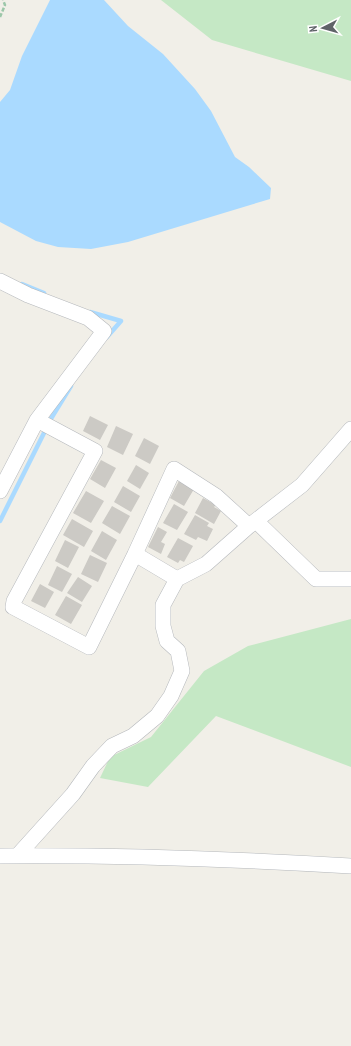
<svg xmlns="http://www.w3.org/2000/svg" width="351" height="1046" font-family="'PT Sans Narrow',sans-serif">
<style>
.green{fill:#c5e8c5}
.water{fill:#aadaff}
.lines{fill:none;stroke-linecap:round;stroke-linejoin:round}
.stream{stroke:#aadaff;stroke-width:4.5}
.building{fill:#cccac5}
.minor-casing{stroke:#b5b8bc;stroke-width:16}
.path{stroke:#9cc7a9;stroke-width:2.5;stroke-dasharray:4 2;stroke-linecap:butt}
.minor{stroke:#fff;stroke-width:15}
</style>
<rect width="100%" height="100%" fill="#f1efe8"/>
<path class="green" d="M 161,0 L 351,0 L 351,81 L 212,40 Z
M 351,619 L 351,767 L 216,716 L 148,787 L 100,778 L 110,757 L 151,737 L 204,671 L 248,646 Z"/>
<path class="water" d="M 50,0 L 104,0 L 128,26 L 163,54 L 195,89 L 211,111 L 235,157 L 249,167 L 271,188 L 270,199 L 128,242 L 91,249 L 58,247 L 36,241 L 0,222 L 0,102 L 10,90 L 22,56 Z"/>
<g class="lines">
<path class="stream" d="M 22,284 L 44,293
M 90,312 L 121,321 L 107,337
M 0,521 L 52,417 L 71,386"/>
</g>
<path class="building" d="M 90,416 L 108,425 L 100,440 L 83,431 Z
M 116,426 L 133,434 L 123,455 L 107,447 Z
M 144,438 L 159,446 L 150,464 L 135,456 Z
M 101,460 L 116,468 L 105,488 L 90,479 Z
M 136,465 L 149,473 L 140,489 L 127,481 Z
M 179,481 L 194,489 L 184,506 L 170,498 Z
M 123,486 L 140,496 L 131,512 L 114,502 Z
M 86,491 L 104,501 L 91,523 L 73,513 Z
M 203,498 L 216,505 L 214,507 L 221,511 L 214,524 L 195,513 Z
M 174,504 L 188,512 L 177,530 L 163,523 Z
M 112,506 L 130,516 L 120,534 L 102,523 Z
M 195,515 L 209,523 L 207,526 L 213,529 L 207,541 L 198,537 L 196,540 L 184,534 Z
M 72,519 L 93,531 L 84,547 L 63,535 Z
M 158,527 L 167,532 L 161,542 L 165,544 L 161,554 L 148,547 Z
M 102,531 L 117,540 L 106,560 L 91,551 Z
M 178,538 L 193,546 L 184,562 L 180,560 L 178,563 L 167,557 Z
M 65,540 L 79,547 L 68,568 L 55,561 Z
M 90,555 L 107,563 L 98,582 L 81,574 Z
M 57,566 L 72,574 L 62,592 L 48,585 Z
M 78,577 L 92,586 L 82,602 L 67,593 Z
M 40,584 L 54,592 L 45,608 L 31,601 Z
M 66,596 L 82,605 L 71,624 L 55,615 Z"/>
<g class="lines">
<defs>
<path id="minor" d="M 0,281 L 28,295 L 88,318 L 104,331 L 37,420 L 0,491
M 37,420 L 95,451 L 14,601 L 13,607 L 89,647 L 135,554 L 177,579
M 256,521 L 316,579 L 351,579
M 135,554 L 174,469 L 216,496 L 249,526
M 18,855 L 73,794 L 93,766 L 112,746 L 133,736 L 157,716 L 171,696 L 182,671 L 178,651 L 167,641 L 163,626 L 163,605 L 177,579 L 206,564 L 249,526 L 302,485 L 351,429
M 0,856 C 117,855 234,859 351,866"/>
</defs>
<use href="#minor" class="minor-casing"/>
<path class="path" d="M 0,17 L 5,5 L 3,0"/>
<use href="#minor" class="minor"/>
</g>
<g transform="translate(323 28) rotate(264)" stroke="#ffffff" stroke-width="3" paint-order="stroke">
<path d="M0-3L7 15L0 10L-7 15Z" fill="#5f6368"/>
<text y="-6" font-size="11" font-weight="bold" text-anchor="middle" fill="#5f6368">N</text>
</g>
</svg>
